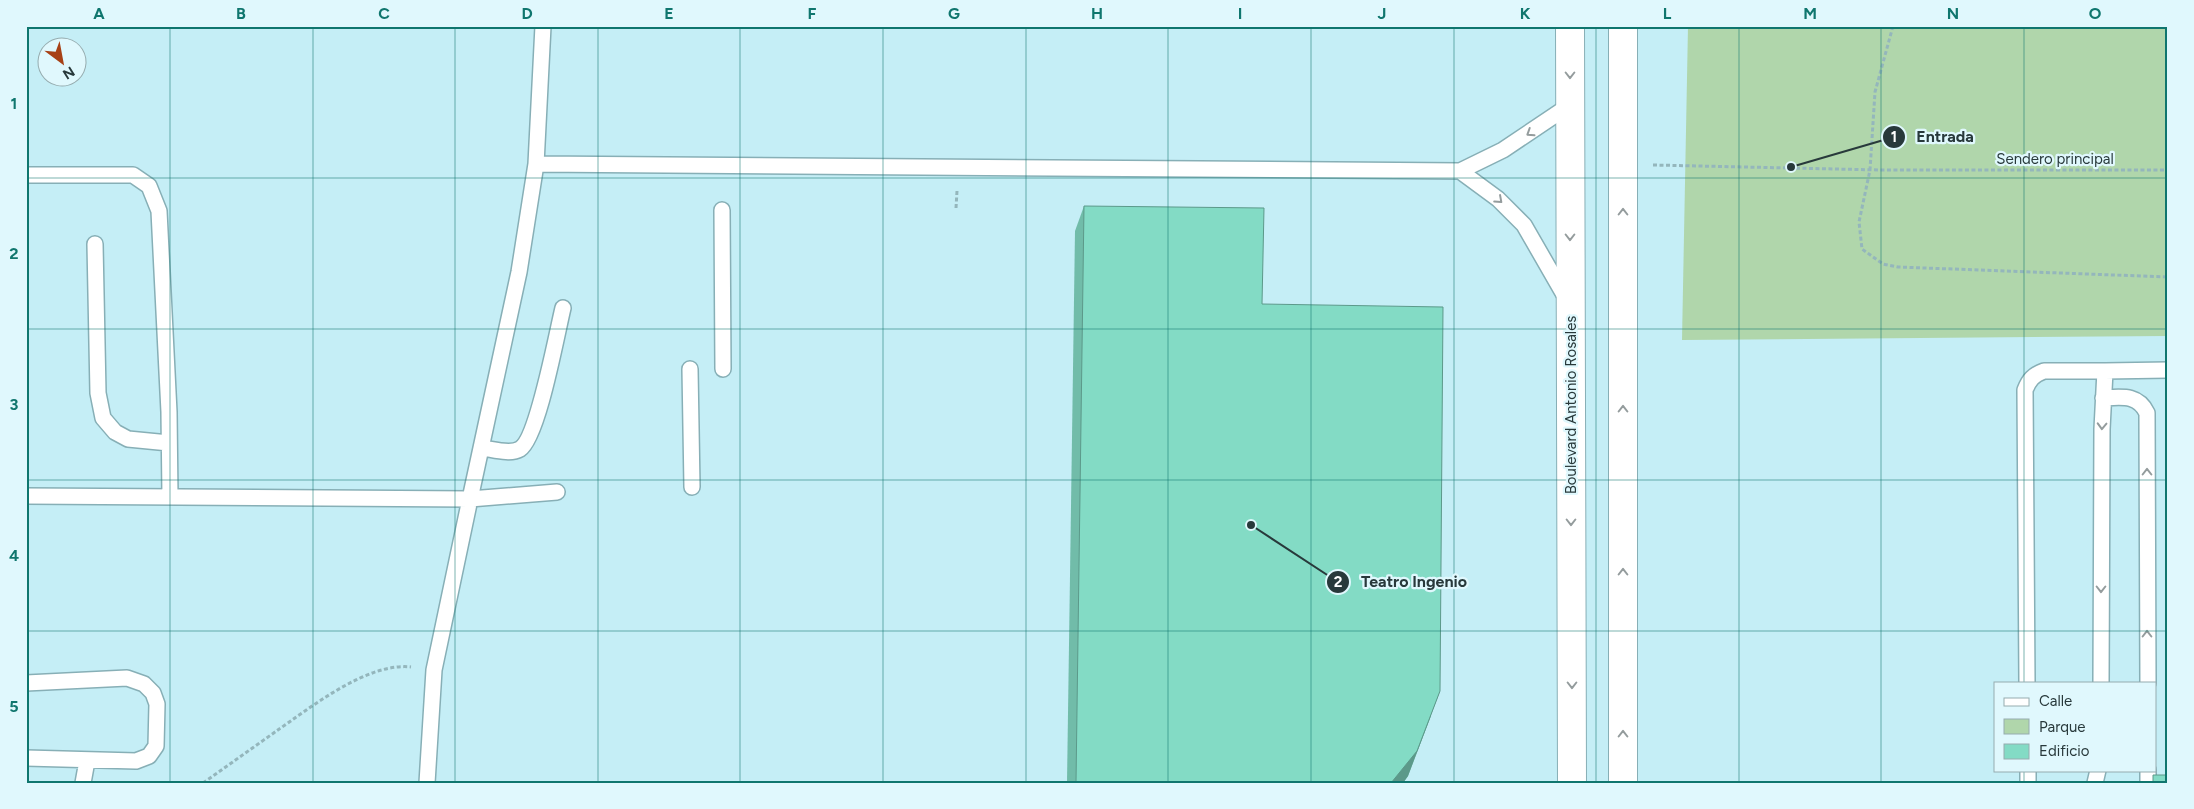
<svg xmlns="http://www.w3.org/2000/svg" width="2194" height="809" font-family="Figtree,sans-serif">
<style>
.green{fill:#b0d6ab}
.lines{fill:none;stroke-linecap:round;stroke-linejoin:round}
.lane-casing{stroke:#87afb6;stroke-width:18}
.secondary-casing{stroke:#87afb6;stroke-width:30}
.path{stroke:#94b6bc;stroke-width:3;stroke-dasharray:4 2.5;stroke-linecap:butt}
.lane{stroke:#fff;stroke-width:15}
.secondary{stroke:#fff;stroke-width:28}
.wall{fill:#71bca9}
.shaded-wall{fill:#5c998a}
.building{fill:#83dbc5;stroke:#5c998a}
.oneway{stroke:#949c9d}
.grid{fill:none;stroke:#0f766e;stroke-width:1;stroke-opacity:0.55}
.labels{text-anchor:middle;stroke-width:4.5;stroke-linejoin:round;paint-order:stroke}
.street-label{font-size:15px;fill:#28393b;stroke:#e0f8fd}
.leader{fill:none;stroke:#28393b;stroke-width:2}
.callout-dot{fill:#28393b;stroke:#e0f8fd;stroke-width:2}
.mark-label{font-size:15px;text-anchor:middle;font-weight:bold;fill:#fff}
.callout-label{font-size:16px;text-anchor:middle;font-weight:bold;fill:#28393b;stroke:#e0f8fd;stroke-width:4.5;stroke-linejoin:round;paint-order:stroke}
.neatline{fill:none;stroke:#0f766e;stroke-width:2}
.grid-label{font-size:16px;text-anchor:middle;font-weight:bold;fill:#0f766e}
</style>
<rect width="100%" height="100%" fill="#c5eef6"/>
<path class="green" d="M 1688,26 L 2168,26 L 2168,336 L 1682,340 Z"/>
<g class="lines">
<defs>
<path id="lane" d="M 536,164 L 1460,171 L 1503,150 L 1570,105
M 1460,171 L 1498,199 L 1524,225 L 1566,298
M 26,175 L 133,175 L 149,186 L 159,211 L 169,412 L 170,497
M 722,210 L 723,369
M 95,244 L 98,393 L 103,418 L 115,432 L 128,439 L 169,443
M 690,369 L 692,487
M 2103,398 C 2122,397 2138,394 2147,413 L 2148,683
M 482,448 C 492,449 510,455 520,449 C 538,438 557,332 563,308
M 26,496 L 470,499 L 519,272 L 536,164 L 543,26
M 26,683 L 127,678 L 144,684 L 153,693 L 157,704 L 156,746 L 149,756 L 136,761 L 26,758
M 2027,683 L 2025,390 C 2029,380 2033,375 2044,371 L 2105,371
M 2101,683 L 2102,429 L 2105,371 L 2168,370
M 2028,770 L 2028,783
M 2148,770 L 2148,783
M 83,783 L 87,761
M 427,783 L 434,670 L 470,499 L 557,492
M 2095,783 L 2098,770"/>
<path id="secondary" d="M 1570,26 L 1572,783
M 1623,783 L 1623,26"/>
</defs>
<use href="#lane" class="lane-casing"/>
<use href="#secondary" class="secondary-casing"/>
<path class="path" d="M 1893,26 L 1875,92 L 1870,170 L 1859,222 L 1862,249 L 1883,264 L 1898,267 L 2168,277
M 1653,165 L 1881,170 L 2168,170
M 956,208 L 957,191
M 203,783 C 227,766 251,749 275,732 C 310,708 367,662 411,667"/>
<use href="#lane" class="lane"/>
<use href="#secondary" class="secondary"/>
</g>
<path class="wall" d="M 1084,206 L 1431,716 L 1408,776 L 1403,783 L 1067,783 L 1075,231 Z"/>
<path class="shaded-wall" d="M 1440,691 L 1408,776 L 1403,783 L 1391,783 Z"/>
<path class="building" d="M 1084,206 L 1264,208 L 1262,304 L 1443,307 L 1440,691 L 1417,751 L 1391,783 L 1076,783 Z
M 2153,775 L 2168,775 L 2168,783 L 2153,783 Z"/>
<defs><path id="oneway-chevron" d="M-2-3.5L2.5 0L-2 3.5" fill="none" stroke-width="1.6" stroke-linecap="round" stroke-linejoin="round" transform="scale(1.25)"/></defs>
<g class="oneway">
<use href="#oneway-chevron" transform="translate(1570 75) rotate(90)"/>
<use href="#oneway-chevron" transform="translate(1530 133) rotate(147)"/>
<use href="#oneway-chevron" transform="translate(1499 200) rotate(42)"/>
<use href="#oneway-chevron" transform="translate(1623 212) rotate(-90)"/>
<use href="#oneway-chevron" transform="translate(1570 237) rotate(90)"/>
<use href="#oneway-chevron" transform="translate(1623 409) rotate(-90)"/>
<use href="#oneway-chevron" transform="translate(2102 426) rotate(92)"/>
<use href="#oneway-chevron" transform="translate(2147 472) rotate(-90)"/>
<use href="#oneway-chevron" transform="translate(1571 522) rotate(90)"/>
<use href="#oneway-chevron" transform="translate(1623 572) rotate(-90)"/>
<use href="#oneway-chevron" transform="translate(2101 589) rotate(90)"/>
<use href="#oneway-chevron" transform="translate(2147 634) rotate(-90)"/>
<use href="#oneway-chevron" transform="translate(1572 685) rotate(90)"/>
<use href="#oneway-chevron" transform="translate(1623 734) rotate(-90)"/>
</g>
<path class="grid" d="M 170,26 L 170,783M 313,26 L 313,783M 455,26 L 455,783M 598,26 L 598,783M 740,26 L 740,783M 883,26 L 883,783M 1026,26 L 1026,783M 1168,26 L 1168,783M 1311,26 L 1311,783M 1454,26 L 1454,783M 1596,26 L 1596,783M 1739,26 L 1739,783M 1881,26 L 1881,783M 2024,26 L 2024,683M 26,178 L 2168,178M 26,329 L 2168,329M 26,480 L 2168,480M 26,631 L 2168,631M 2024,770 L 2024,783"/>
<g class="labels">
<g class="street-label">
<text x="2055" y="164">Sendero principal</text>
<text transform="translate(1571 405) rotate(-90)" y="5">Boulevard Antonio Rosales</text>
</g>
</g>
<path class="leader" d="M1791 167L1894 137M1251 525L1338 582"/>
<g class="callout-dot">
<circle cx="1791" cy="167" r="5"/>
<circle cx="1251" cy="525" r="5"/>
<circle cx="1894" cy="137" r="12"/>
<circle cx="1338" cy="582" r="12"/>
</g>
<g class="mark-label">
<text x="1894" y="142">1</text>
<text x="1338" y="587">2</text>
</g>
<g class="callout-label">
<text x="1945" y="142">Entrada</text>
<text x="1414" y="587">Teatro Ingenio</text>
</g>
<rect width="2194" height="809" fill="none" stroke="#e0f8fd" stroke-width="55"/>
<rect x="1994" y="682" width="162" height="90" fill="#e0f8fd" stroke="#96acaf"/>
<rect x="2004" y="698" width="25" height="8" fill="#ffffff" stroke="#96acaf"/>
<text x="2039" y="706" font-size="15" fill="#28393b">Calle</text>
<rect x="2004" y="719" width="25" height="15" fill="#b0d6ab" stroke="#96acaf"/>
<text x="2039" y="732" font-size="15" fill="#28393b">Parque</text>
<rect x="2004" y="744" width="25" height="15" fill="#83dbc5" stroke="#96acaf"/>
<text x="2039" y="756" font-size="15" fill="#28393b">Edificio</text>
<g transform="translate(62 62) rotate(148)"><circle r="24" fill="#e0f8fd" stroke="#96acaf"/>
<path d="M0-4L9 19L0 12L-9 19Z" fill="#a74116"/>
<text y="-8" font-size="14" font-weight="bold" text-anchor="middle" fill="#28393b">N</text>
</g>
<rect x="28" y="28" width="2138" height="754" class="neatline"/>
<g class="grid-label">
<text x="99" y="19">A</text>
<text x="241" y="19">B</text>
<text x="384" y="19">C</text>
<text x="527" y="19">D</text>
<text x="669" y="19">E</text>
<text x="812" y="19">F</text>
<text x="954" y="19">G</text>
<text x="1097" y="19">H</text>
<text x="1240" y="19">I</text>
<text x="1382" y="19">J</text>
<text x="1525" y="19">K</text>
<text x="1667" y="19">L</text>
<text x="1810" y="19">M</text>
<text x="1953" y="19">N</text>
<text x="2095" y="19">O</text>
<text x="14" y="109">1</text>
<text x="14" y="259">2</text>
<text x="14" y="410">3</text>
<text x="14" y="561">4</text>
<text x="14" y="712">5</text>
</g>
</svg>
